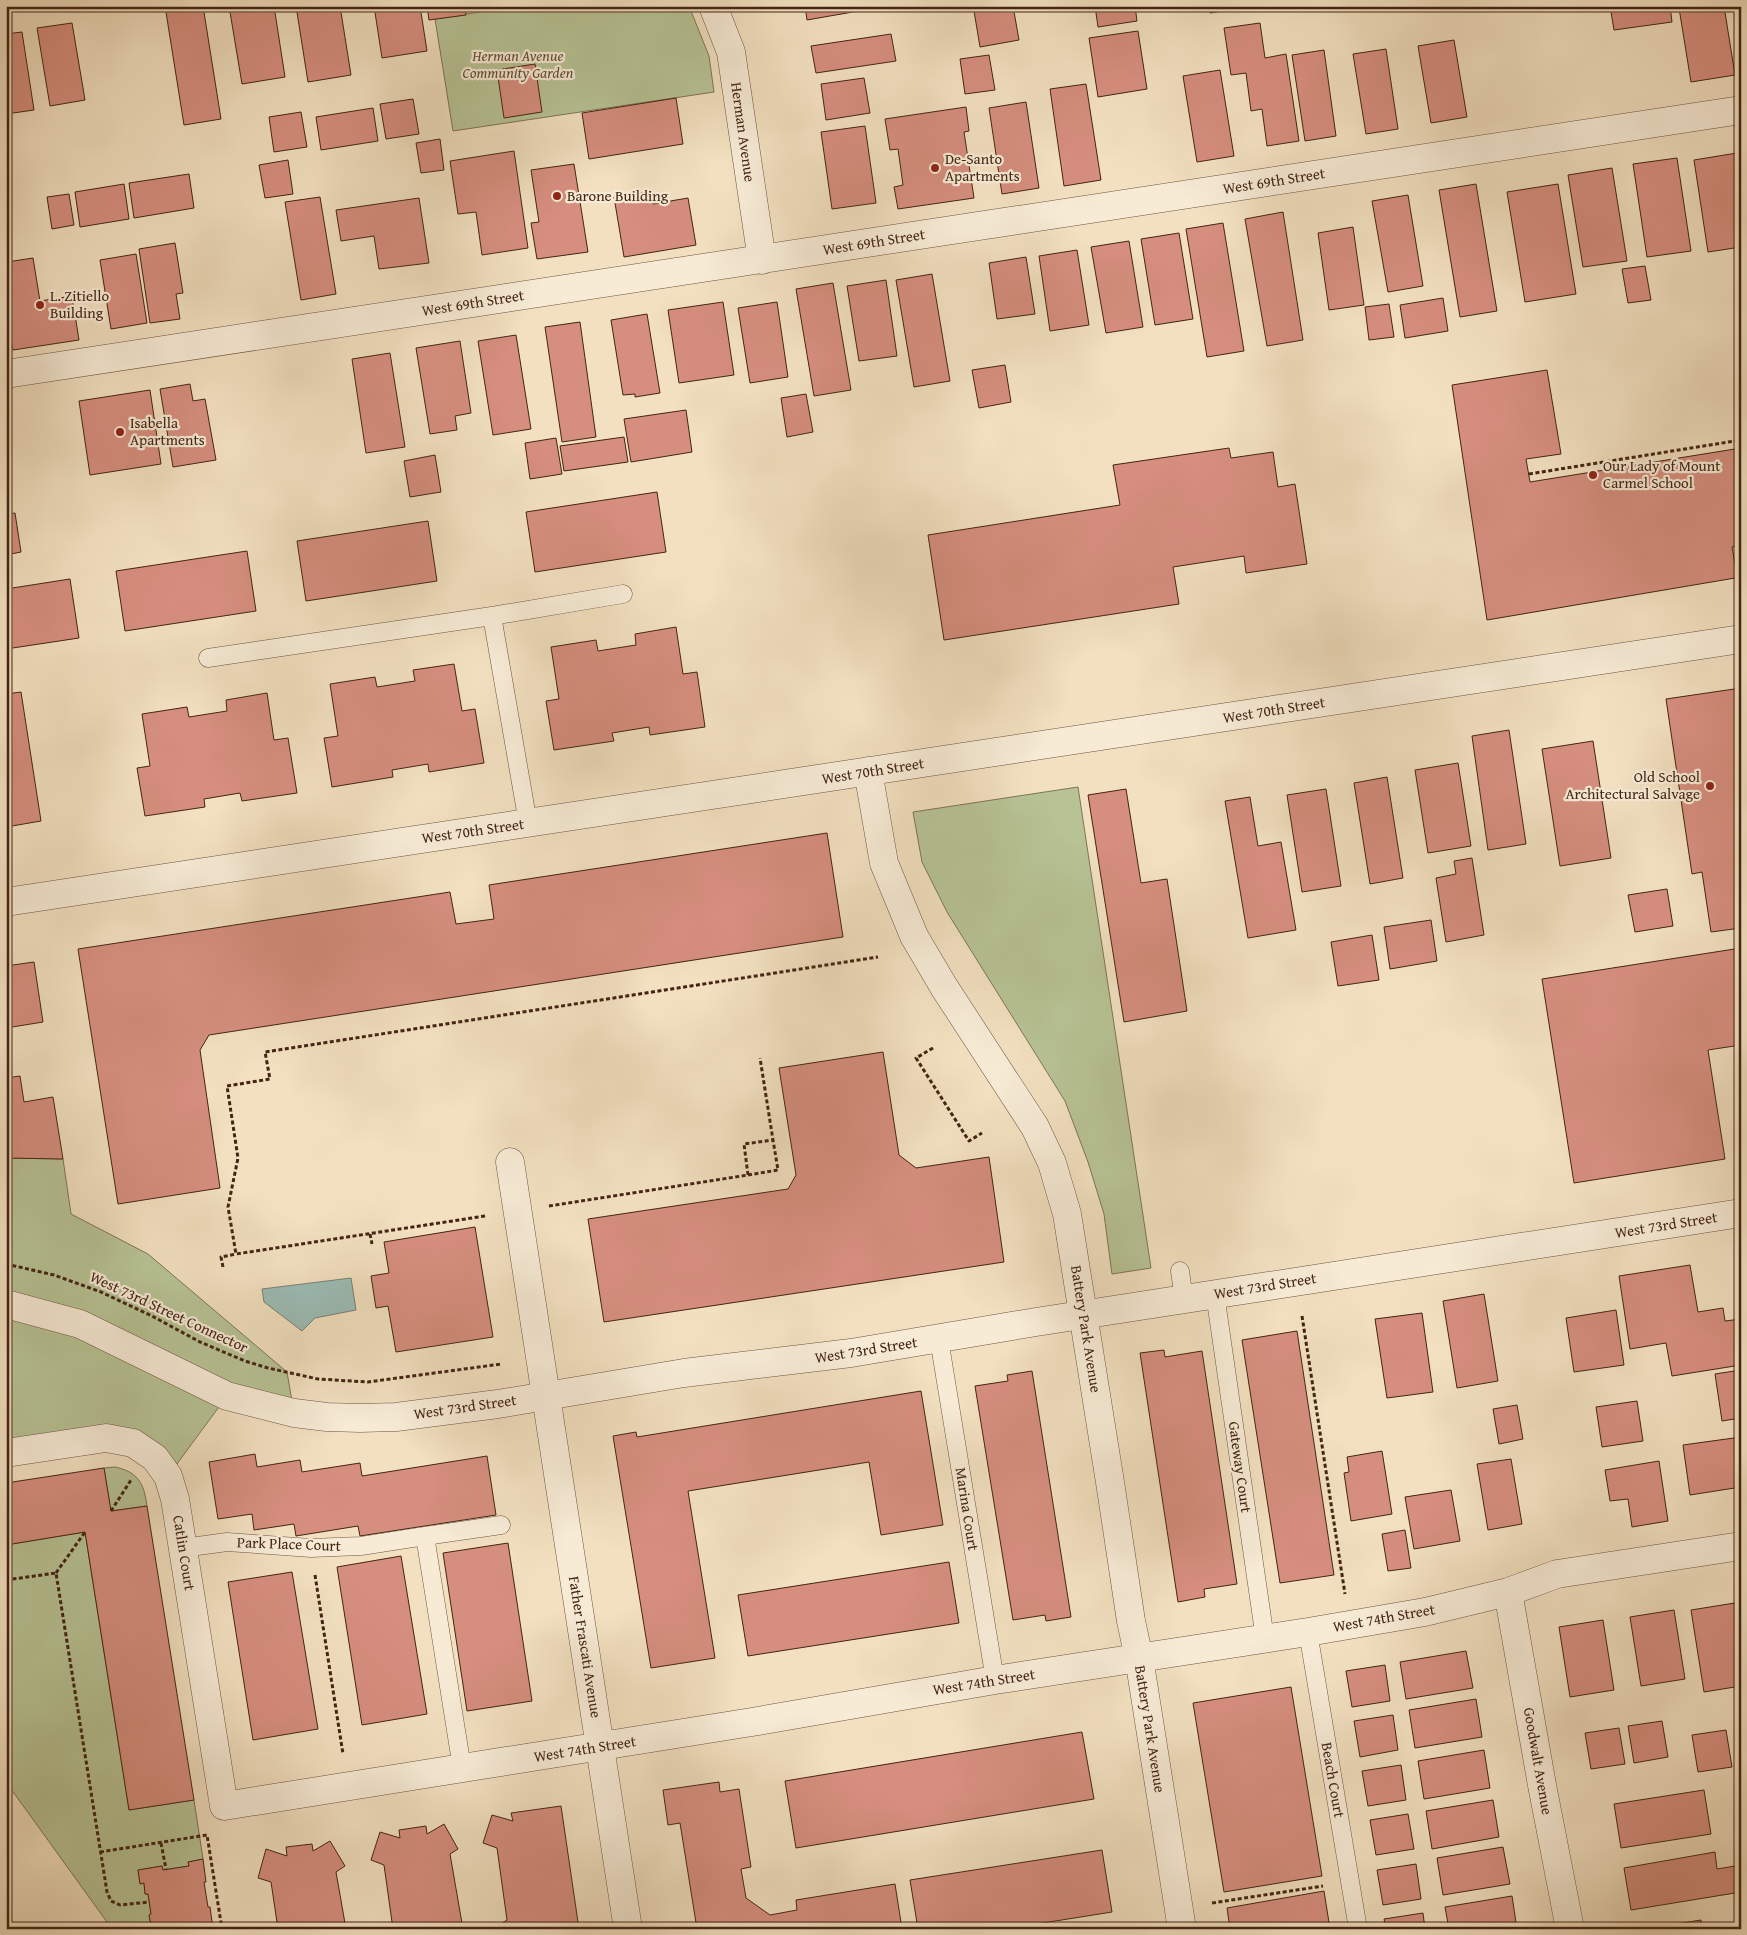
<svg xmlns="http://www.w3.org/2000/svg" width="1747" height="1935" font-family="'Gentium Book Plus',serif">
<style>
.green{fill:#b7c395;stroke:#7d7454}
.water{fill:#9bbdb6;stroke:#788075}
.building{fill:#d68e7e;stroke:#432414}
.lines{fill:none;stroke-linecap:round;stroke-linejoin:round}
.service-casing{stroke:#6f533f;stroke-width:19}
.minor-casing{stroke:#6f533f;stroke-width:29}
.tertiary-casing{stroke:#6f533f;stroke-width:29}
.path{stroke:#432414;stroke-width:3;stroke-dasharray:4 2.5;stroke-linecap:butt}
.service{stroke:#f7ebd6;stroke-width:18}
.minor{stroke:#f7ebd6;stroke-width:28}
.tertiary{stroke:#f7ebd6;stroke-width:28}
.rail{stroke:#432414;stroke-width:4;stroke-dasharray:9 9;stroke-linecap:butt}
.poi-dot{fill:#8f2418;stroke:#f7ebd6;stroke-width:2}
.labels{text-anchor:middle;stroke-width:4.5;stroke-linejoin:round;paint-order:stroke}
.park-label{font-size:15px;font-style:italic;fill:#604c34;stroke:#f7ebd6}
.street-label{font-size:15px;fill:#432414;stroke:#f7ebd6}
.poi-label{font-size:15px;fill:#432414;stroke:#f7ebd6;text-anchor:start}
</style>
<rect width="100%" height="100%" fill="#f2e0c0"/>
<filter id="stains"><feTurbulence type="fractalNoise" baseFrequency=".004" numOctaves="4"/><feColorMatrix values="0 0 0 0 .2 0 0 0 0 .09 0 0 0 0 .02 0 0 0 .5 -.17"/></filter>
<radialGradient id="worn" r=".72"><stop offset=".6" stop-color="#630" stop-opacity="0"/><stop offset="1" stop-color="#630" stop-opacity=".3"/></radialGradient>
<path class="green" d="M 519,6 L 689,6 L 709,56 L 714,92 L 453,131 L 435,19 Z
M 1078,787 L 1151,1268 L 1112,1274 L 1104,1214 L 1088,1162 L 1065,1101 L 947,912 L 922,862 L 913,812 Z
M 6,1158 L 63,1159 L 71,1214 L 148,1254 L 287,1372 L 294,1413 L 227,1396 L 168,1476 L 143,1449 L 6,1453 Z
M 115,1467 C 138,1472 144,1483 147,1506 L 111,1511 L 104,1468 Z
M 85,1532 L 129,1810 L 194,1800 L 203,1859 L 188,1862 L 189,1866 L 163,1870 L 162,1866 L 138,1870 L 140,1883 L 144,1883 L 145,1894 L 148,1894 L 151,1914 L 149,1915 L 151,1926 L 148,1927 L 149,1929 L 112,1929 L 6,1782 L 6,1545 Z"/>
<path class="water" d="M 351,1278 L 356,1310 L 315,1318 L 302,1331 L 264,1302 L 262,1289 Z"/>
<path class="building" d="M 165,6 L 203,6 L 221,119 L 184,125 Z
M 229,6 L 274,6 L 285,77 L 242,84 Z
M 296,6 L 340,6 L 351,75 L 308,82 Z
M 374,6 L 420,6 L 427,51 L 382,58 Z
M 427,6 L 465,6 L 466,15 L 429,20 Z
M 805,6 L 869,6 L 870,9 L 807,20 Z
M 1004,6 L 1013,6 L 1019,40 L 980,47 L 974,11 Z
M 1095,6 L 1135,6 L 1137,21 L 1098,27 Z
M 1209,6 L 1244,6 L 1244,8 L 1210,13 Z
M 1610,6 L 1670,6 L 1672,22 L 1614,30 Z
M 1689,6 L 1724,6 L 1735,75 L 1691,82 L 1679,8 Z
M 72,23 L 85,100 L 50,106 L 37,28 Z
M 1260,23 L 1265,58 L 1286,54 L 1299,141 L 1267,146 L 1262,109 L 1251,111 L 1246,73 L 1231,75 L 1224,28 Z
M 1138,31 L 1147,89 L 1098,97 L 1089,38 Z
M 22,32 L 34,110 L 6,114 L 6,34 Z
M 891,34 L 896,61 L 816,73 L 811,46 Z
M 1454,40 L 1467,117 L 1431,123 L 1418,46 Z
M 1386,49 L 1398,129 L 1366,134 L 1353,54 Z
M 1324,50 L 1336,136 L 1305,141 L 1292,55 Z
M 989,55 L 995,90 L 965,94 L 960,59 Z
M 535,64 L 542,112 L 504,118 L 497,70 Z
M 1220,70 L 1234,156 L 1197,162 L 1183,76 Z
M 864,78 L 870,113 L 826,120 L 821,84 Z
M 1086,84 L 1101,180 L 1064,186 L 1050,89 Z
M 676,98 L 683,144 L 589,159 L 582,113 Z
M 413,99 L 419,134 L 386,139 L 380,104 Z
M 1026,102 L 1039,188 L 1002,194 L 989,108 Z
M 966,107 L 969,131 L 964,132 L 974,198 L 898,209 L 894,187 L 903,185 L 898,149 L 890,150 L 885,119 Z
M 373,108 L 378,141 L 321,150 L 316,117 Z
M 301,112 L 307,147 L 274,152 L 269,117 Z
M 865,126 L 876,203 L 832,209 L 821,132 Z
M 440,139 L 444,170 L 421,173 L 416,143 Z
M 514,151 L 528,248 L 482,255 L 476,212 L 458,214 L 450,161 Z
M 1737,153 L 1741,173 L 1741,247 L 1708,252 L 1694,160 Z
M 1677,158 L 1691,251 L 1647,257 L 1633,164 Z
M 288,160 L 293,194 L 265,198 L 259,165 Z
M 574,164 L 588,252 L 537,259 L 531,223 L 539,222 L 531,170 Z
M 1612,168 L 1627,261 L 1583,267 L 1568,175 Z
M 189,174 L 194,208 L 134,218 L 129,183 Z
M 124,184 L 129,219 L 80,227 L 75,192 Z
M 1476,184 L 1497,311 L 1460,317 L 1439,190 Z
M 1558,184 L 1576,294 L 1525,302 L 1507,192 Z
M 651,191 L 653,204 L 688,198 L 696,245 L 624,257 L 614,197 Z
M 69,194 L 74,225 L 52,229 L 47,197 Z
M 1408,195 L 1423,286 L 1388,292 L 1372,201 Z
M 320,197 L 336,294 L 301,300 L 285,202 Z
M 419,198 L 429,263 L 379,269 L 374,236 L 341,241 L 336,210 Z
M 1283,212 L 1303,340 L 1267,346 L 1245,219 Z
M 1223,223 L 1244,351 L 1207,357 L 1186,229 Z
M 1353,227 L 1364,305 L 1329,310 L 1318,233 Z
M 1179,233 L 1193,319 L 1155,325 L 1141,239 Z
M 1129,241 L 1143,327 L 1106,333 L 1091,247 Z
M 175,243 L 183,293 L 176,294 L 180,319 L 150,323 L 139,249 Z
M 1077,250 L 1089,325 L 1050,331 L 1039,256 Z
M 136,254 L 147,323 L 111,329 L 100,260 Z
M 1026,257 L 1035,314 L 997,319 L 989,263 Z
M 33,258 L 40,301 L 72,296 L 79,340 L 13,350 L 6,309 L 6,282 L 10,282 L 7,262 Z
M 1645,266 L 1651,300 L 1628,303 L 1622,269 Z
M 932,274 L 950,381 L 914,387 L 896,280 Z
M 886,280 L 897,356 L 859,361 L 847,286 Z
M 833,283 L 851,390 L 814,396 L 796,289 Z
M 1443,298 L 1448,331 L 1405,338 L 1400,305 Z
M 723,302 L 734,375 L 679,383 L 668,310 Z
M 777,302 L 788,377 L 750,383 L 738,308 Z
M 1389,304 L 1394,337 L 1369,340 L 1365,307 Z
M 647,314 L 660,393 L 635,397 L 635,394 L 623,395 L 611,320 Z
M 580,322 L 596,437 L 562,442 L 545,327 Z
M 516,335 L 531,429 L 493,435 L 478,341 Z
M 460,341 L 471,413 L 455,416 L 457,430 L 430,434 L 416,348 Z
M 390,353 L 405,447 L 366,453 L 352,359 Z
M 1005,365 L 1011,402 L 979,408 L 972,370 Z
M 1547,370 L 1561,454 L 1526,459 L 1530,482 L 1741,448 L 1741,545 L 1732,547 L 1735,564 L 1741,563 L 1741,577 L 1487,620 L 1452,385 Z
M 190,384 L 193,401 L 205,399 L 216,460 L 173,467 L 160,389 Z
M 150,390 L 161,464 L 90,475 L 79,401 Z
M 806,394 L 813,432 L 787,437 L 781,398 Z
M 686,410 L 692,452 L 631,462 L 624,419 Z
M 624,437 L 628,462 L 564,471 L 560,446 Z
M 556,438 L 562,474 L 530,479 L 525,443 Z
M 1229,448 L 1231,458 L 1273,452 L 1278,487 L 1295,484 L 1307,564 L 1246,573 L 1244,556 L 1173,567 L 1179,604 L 944,640 L 928,535 L 1120,505 L 1113,465 Z
M 435,455 L 441,492 L 410,497 L 404,461 Z
M 657,492 L 666,552 L 535,572 L 526,512 Z
M 6,493 L 9,514 L 15,513 L 21,552 L 6,555 Z
M 428,521 L 437,581 L 306,601 L 297,541 Z
M 247,551 L 256,611 L 125,631 L 116,571 Z
M 70,579 L 79,638 L 6,649 L 6,589 Z
M 676,627 L 683,674 L 697,672 L 705,727 L 650,735 L 649,727 L 612,733 L 614,741 L 554,750 L 546,701 L 559,699 L 551,647 L 596,640 L 598,651 L 636,645 L 635,634 Z
M 454,664 L 462,711 L 475,709 L 484,763 L 429,772 L 428,764 L 392,770 L 393,777 L 332,787 L 324,738 L 338,736 L 330,684 L 375,677 L 377,687 L 415,681 L 413,670 Z
M 1741,688 L 1741,928 L 1711,932 L 1702,872 L 1692,874 L 1666,699 Z
M 21,692 L 41,821 L 6,827 L 6,694 Z
M 267,693 L 274,740 L 288,738 L 297,793 L 242,801 L 240,793 L 204,799 L 205,807 L 145,816 L 137,768 L 150,766 L 142,714 L 187,707 L 189,717 L 227,711 L 226,700 Z
M 1509,730 L 1526,844 L 1488,850 L 1472,736 Z
M 1593,741 L 1611,858 L 1560,866 L 1542,749 Z
M 1458,763 L 1471,846 L 1428,853 L 1415,770 Z
M 1387,777 L 1403,878 L 1370,884 L 1354,783 Z
M 1126,789 L 1141,883 L 1167,879 L 1187,1011 L 1124,1022 L 1088,795 Z
M 1326,789 L 1341,886 L 1302,892 L 1287,795 Z
M 1250,797 L 1258,846 L 1281,842 L 1296,930 L 1248,938 L 1225,801 Z
M 827,833 L 843,937 L 209,1035 L 200,1050 L 220,1188 L 118,1204 L 78,949 L 450,892 L 456,924 L 494,919 L 489,885 Z
M 1472,858 L 1484,935 L 1446,942 L 1436,878 L 1456,874 L 1454,861 Z
M 1667,889 L 1673,926 L 1635,932 L 1628,895 Z
M 1431,920 L 1437,961 L 1390,969 L 1384,927 Z
M 1372,935 L 1379,980 L 1338,986 L 1331,942 Z
M 1741,948 L 1741,1045 L 1708,1050 L 1725,1159 L 1574,1183 L 1542,979 Z
M 34,962 L 43,1022 L 6,1028 L 6,966 Z
M 883,1052 L 899,1155 L 916,1168 L 989,1157 L 1004,1262 L 604,1322 L 588,1219 L 788,1189 L 796,1175 L 779,1068 Z
M 20,1076 L 24,1102 L 53,1097 L 63,1159 L 6,1158 L 6,1078 Z
M 475,1227 L 493,1337 L 396,1352 L 388,1306 L 376,1308 L 371,1276 L 389,1273 L 384,1242 Z
M 1690,1265 L 1698,1312 L 1723,1308 L 1725,1321 L 1741,1319 L 1741,1365 L 1672,1376 L 1666,1343 L 1630,1349 L 1619,1276 Z
M 1484,1294 L 1498,1381 L 1457,1388 L 1443,1301 Z
M 1616,1310 L 1624,1365 L 1574,1372 L 1566,1318 Z
M 1422,1313 L 1433,1392 L 1387,1398 L 1375,1319 Z
M 1297,1331 L 1334,1575 L 1280,1583 L 1242,1340 Z
M 1164,1350 L 1165,1357 L 1202,1351 L 1237,1584 L 1204,1589 L 1205,1597 L 1178,1602 L 1140,1353 Z
M 1741,1370 L 1741,1418 L 1722,1421 L 1715,1374 Z
M 1032,1371 L 1071,1617 L 1046,1621 L 1045,1615 L 1013,1620 L 975,1386 L 1008,1381 L 1007,1375 Z
M 921,1391 L 943,1525 L 881,1535 L 869,1462 L 688,1491 L 715,1658 L 651,1668 L 613,1436 L 636,1432 L 637,1437 Z
M 1637,1401 L 1643,1441 L 1602,1447 L 1596,1407 Z
M 1517,1405 L 1523,1439 L 1499,1444 L 1493,1409 Z
M 1741,1437 L 1741,1487 L 1690,1495 L 1683,1445 Z
M 1382,1451 L 1392,1514 L 1351,1521 L 1344,1473 L 1349,1472 L 1347,1457 Z
M 255,1454 L 257,1467 L 300,1460 L 302,1472 L 360,1463 L 362,1476 L 487,1456 L 496,1515 L 360,1536 L 358,1526 L 296,1536 L 294,1524 L 254,1530 L 252,1514 L 218,1519 L 209,1462 Z
M 1511,1459 L 1522,1524 L 1488,1530 L 1477,1464 Z
M 1659,1461 L 1668,1521 L 1632,1527 L 1628,1499 L 1610,1501 L 1605,1470 Z
M 104,1468 L 111,1511 L 147,1506 L 194,1800 L 129,1810 L 85,1532 L 6,1545 L 6,1483 Z
M 1451,1490 L 1460,1541 L 1414,1549 L 1405,1497 Z
M 1405,1530 L 1411,1568 L 1388,1571 L 1382,1534 Z
M 508,1543 L 532,1701 L 467,1711 L 443,1553 Z
M 401,1556 L 427,1714 L 362,1725 L 337,1567 Z
M 949,1562 L 959,1623 L 748,1656 L 738,1595 Z
M 292,1572 L 318,1729 L 253,1740 L 228,1582 Z
M 1741,1602 L 1741,1686 L 1704,1692 L 1691,1610 Z
M 1674,1610 L 1685,1679 L 1641,1686 L 1630,1617 Z
M 1603,1620 L 1614,1690 L 1570,1697 L 1559,1627 Z
M 1466,1651 L 1473,1688 L 1406,1699 L 1400,1662 Z
M 1385,1665 L 1390,1701 L 1352,1707 L 1346,1671 Z
M 1291,1687 L 1322,1876 L 1224,1892 L 1193,1703 Z
M 1476,1699 L 1482,1737 L 1415,1748 L 1409,1710 Z
M 1393,1715 L 1398,1750 L 1360,1757 L 1354,1721 Z
M 1662,1721 L 1668,1757 L 1634,1763 L 1628,1726 Z
M 1619,1728 L 1625,1764 L 1591,1769 L 1585,1733 Z
M 1726,1730 L 1732,1767 L 1698,1772 L 1692,1735 Z
M 1082,1732 L 1094,1799 L 796,1848 L 785,1781 Z
M 1484,1750 L 1490,1788 L 1424,1799 L 1418,1761 Z
M 1401,1765 L 1406,1800 L 1368,1806 L 1362,1771 Z
M 719,1782 L 720,1792 L 739,1789 L 751,1867 L 741,1869 L 746,1898 L 770,1915 L 797,1910 L 796,1900 L 895,1884 L 902,1929 L 697,1929 L 680,1823 L 668,1825 L 663,1790 Z
M 1704,1790 L 1711,1834 L 1621,1848 L 1614,1804 Z
M 1493,1800 L 1499,1837 L 1432,1849 L 1426,1811 Z
M 561,1806 L 579,1929 L 498,1929 L 496,1927 L 507,1920 L 497,1848 L 483,1843 L 492,1815 L 513,1821 L 511,1813 Z
M 1408,1814 L 1414,1849 L 1376,1855 L 1370,1820 Z
M 444,1824 L 458,1849 L 450,1854 L 463,1929 L 393,1929 L 384,1865 L 371,1860 L 380,1832 L 400,1838 L 399,1830 L 426,1826 L 427,1834 Z
M 330,1841 L 345,1866 L 336,1872 L 346,1929 L 278,1929 L 271,1882 L 258,1878 L 266,1849 L 287,1856 L 286,1847 L 312,1844 L 313,1851 Z
M 1503,1847 L 1510,1884 L 1443,1895 L 1437,1858 Z
M 1102,1850 L 1112,1912 L 1005,1929 L 918,1929 L 910,1880 Z
M 1715,1852 L 1717,1869 L 1741,1865 L 1741,1892 L 1631,1910 L 1624,1868 Z
M 203,1859 L 206,1882 L 204,1882 L 208,1907 L 210,1907 L 213,1929 L 149,1929 L 148,1926 L 151,1926 L 149,1915 L 151,1914 L 148,1894 L 145,1894 L 144,1883 L 140,1884 L 138,1870 L 162,1866 L 163,1870 L 189,1866 L 188,1862 Z
M 1416,1864 L 1421,1899 L 1383,1905 L 1377,1870 Z
M 1324,1891 L 1330,1929 L 1230,1929 L 1227,1908 Z
M 1512,1896 L 1517,1929 L 1449,1929 L 1445,1907 Z
M 1423,1913 L 1425,1929 L 1386,1929 L 1384,1919 Z
M 1701,1920 L 1702,1929 L 1645,1929 Z"/>
<g class="lines">
<defs>
<path id="service" d="M 492,616 L 528,823
M 208,658 L 492,616 L 623,594
M 1180,1271 L 1184,1299
M 1215,1294 L 1265,1639
M 939,1339 L 995,1680
M 183,1548 L 227,1542 L 311,1548 L 361,1546 L 425,1536
M 1308,1632 L 1358,1929
M 462,1768 L 425,1536 L 501,1525"/>
<path id="minor" d="M 713,6 L 731,52 L 762,260
M 6,374 L 1741,110
M 868,771 L 884,863 L 914,936 L 944,987 L 1035,1127 L 1052,1163 L 1067,1214 L 1110,1482 L 1131,1621 L 1139,1658 L 1182,1929
M 6,902 L 1741,639
M 510,1162 L 628,1929
M 6,1453 L 106,1438 L 133,1443 L 155,1458 L 168,1476 L 175,1499 L 224,1806 L 752,1722 L 995,1680 L 1308,1632 L 1425,1612 L 1508,1592 L 1557,1574 L 1741,1546
M 1508,1592 L 1542,1785 L 1570,1929"/>
<path id="tertiary" d="M 6,1304 L 80,1324 L 227,1396 L 294,1413 L 327,1417 L 360,1418 L 396,1417 L 498,1404 L 684,1373 L 851,1353 L 1036,1322 L 1741,1213"/>
</defs>
<use href="#service" class="service-casing"/>
<use href="#minor" class="minor-casing"/>
<use href="#tertiary" class="tertiary-casing"/>
<path class="path" d="M 1529,474 L 1741,440
M 933,1048 L 916,1058 L 969,1141 L 982,1133
M 748,1175 L 778,1170 L 773,1140
M 549,1206 L 748,1175 L 744,1144 L 773,1140 L 760,1058
M 485,1216 L 236,1254 L 228,1207 L 238,1158 L 227,1086 L 270,1079 L 265,1052 L 878,957
M 370,1234 L 372,1244
M 6,1264 L 54,1275 L 101,1292 L 152,1316 L 200,1342 L 245,1361 L 268,1368 L 318,1379 L 368,1382 L 501,1364
M 223,1267 L 221,1257 L 236,1254
M 1302,1316 L 1345,1594
M 111,1511 L 131,1480
M 56,1573 L 85,1532
M 315,1575 L 343,1754
M 6,1580 L 56,1573 L 107,1892 L 111,1901 L 120,1905 L 149,1902
M 161,1843 L 166,1869
M 100,1852 L 207,1835 L 222,1929
M 1212,1903 L 1323,1886"/>
<use href="#service" class="service"/>
<use href="#minor" class="minor"/>
<use href="#tertiary" class="tertiary"/>
<path class="rail" d="M 6,1916 L 15,1929"/>
</g>
<g class="poi-dot">
<circle cx="935" cy="168" r="5"/>
<circle cx="557" cy="196" r="5"/>
<circle cx="40" cy="305" r="5"/>
<circle cx="120" cy="432" r="5"/>
<circle cx="1593" cy="475" r="5"/>
<circle cx="1710" cy="786" r="5"/>
</g>
<g class="labels">
<g class="park-label">
<text x="518" y="61">Herman Avenue<tspan x="518" dy="17">Community Garden</tspan></text>
</g>
<g class="street-label">
<text transform="translate(743 132) rotate(82)" y="5">Herman Avenue</text>
<text transform="translate(1274 181) rotate(-9)" y="5">West 69th Street</text>
<text transform="translate(874 242) rotate(-9)" y="5">West 69th Street</text>
<text transform="translate(473 303) rotate(-9)" y="5">West 69th Street</text>
<text transform="translate(1274 710) rotate(-9)" y="5">West 70th Street</text>
<text transform="translate(873 771) rotate(-9)" y="5">West 70th Street</text>
<text transform="translate(473 831) rotate(-8)" y="5">West 70th Street</text>
<text transform="translate(1666 1225) rotate(-9)" y="5">West 73rd Street</text>
<text transform="translate(1265 1286) rotate(-9)" y="5">West 73rd Street</text>
<text transform="translate(169 1312) rotate(25)" y="5">West 73rd Street Connector</text>
<text transform="translate(1086 1329) rotate(81)" y="5">Battery Park Avenue</text>
<text transform="translate(866 1350) rotate(-9)" y="5">West 73rd Street</text>
<text transform="translate(465 1407) rotate(-8)" y="5">West 73rd Street</text>
<text transform="translate(1240 1467) rotate(82)" y="5">Gateway Court</text>
<text transform="translate(967 1509) rotate(81)" y="5">Marina Court</text>
<text transform="translate(289 1544) rotate(2)" y="5">Park Place Court</text>
<text transform="translate(184 1553) rotate(81)" y="5">Catlin Court</text>
<text transform="translate(1384 1618) rotate(-10)" y="5">West 74th Street</text>
<text transform="translate(585 1647) rotate(81)" y="5">Father Frascati Avenue</text>
<text transform="translate(984 1682) rotate(-9)" y="5">West 74th Street</text>
<text transform="translate(1150 1729) rotate(81)" y="5">Battery Park Avenue</text>
<text transform="translate(585 1749) rotate(-9)" y="5">West 74th Street</text>
<text transform="translate(1538 1761) rotate(80)" y="5">Goodwalt Avenue</text>
<text transform="translate(1333 1780) rotate(80)" y="5">Beach Court</text>
</g>
<g class="poi-label">
<text x="945" y="164">De-Santo<tspan x="945" dy="17">Apartments</tspan></text>
<text x="567" y="201">Barone Building</text>
<text x="50" y="301">L. Zitiello<tspan x="50" dy="17">Building</tspan></text>
<text x="130" y="428">Isabella<tspan x="130" dy="17">Apartments</tspan></text>
<text x="1603" y="471">Our Lady of Mount<tspan x="1603" dy="17">Carmel School</tspan></text>
<text x="1700" y="782" text-anchor="end">Old School<tspan x="1700" dy="17">Architectural Salvage</tspan></text>
</g>
</g>
<rect width="1747" height="1935" fill="none" stroke="#f2e0c0" stroke-width="25"/>
<rect x="8" y="8" width="1732" height="1920" fill="none" stroke="#432414" stroke-width="2.5"/>
<rect x="12" y="12" width="1722" height="1910" fill="none" stroke="#432414"/>
<rect width="100%" height="100%" filter="url(#stains)"/>
<rect width="100%" height="100%" fill="url(#worn)"/>
</svg>
